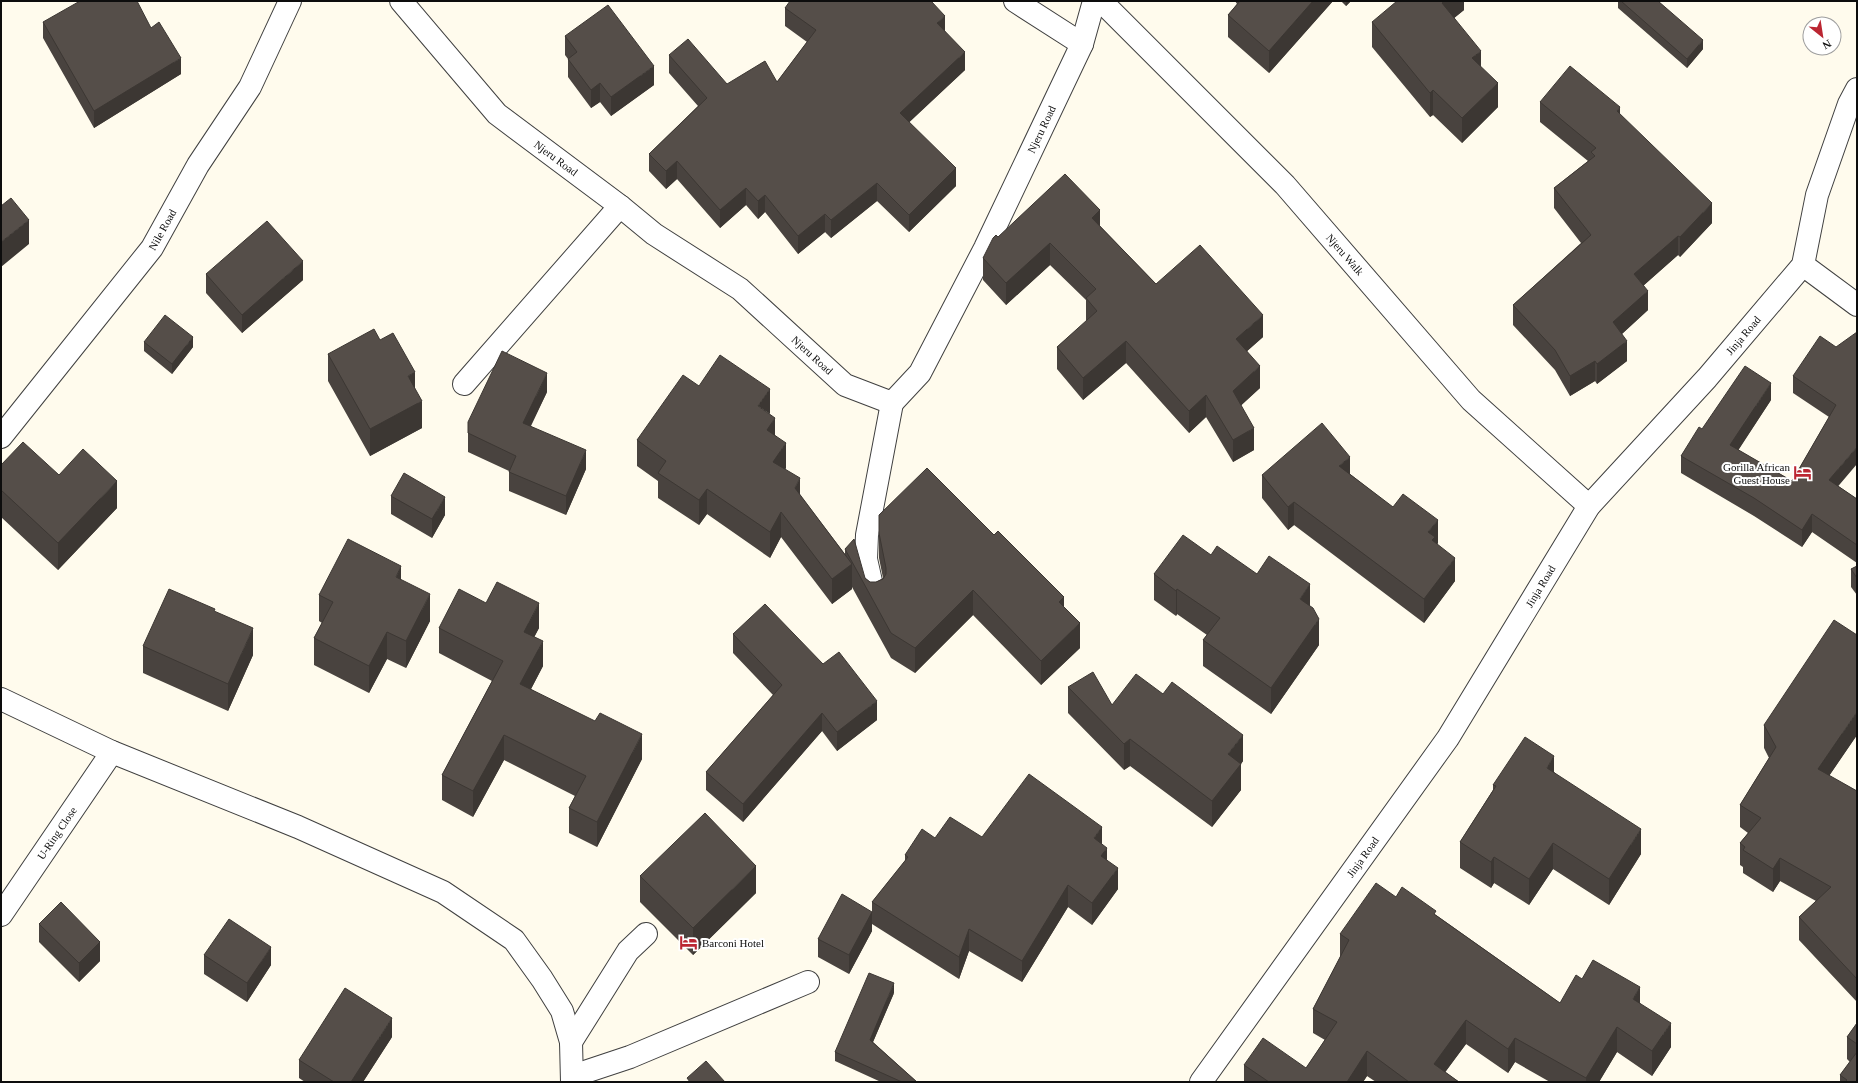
<svg xmlns="http://www.w3.org/2000/svg" width="1858" height="1083" font-family="Georgia,serif">
<style>
.lines{fill:none;stroke-linecap:round;stroke-linejoin:round}
.minor-casing{stroke:#404040;stroke-width:24}
.minor{stroke:#fff;stroke-width:22}
.wall{fill:#49433f}
.shaded-wall{fill:#3c3733}
.building{fill:#554e49;stroke:#3c3733}
.labels{text-anchor:middle;stroke-width:4;stroke-linejoin:round;paint-order:stroke}
.street-label{font-size:11px;fill:#0d0d0d;stroke:#fff}
.poi-label{font-size:11px;fill:#0d0d0d;stroke:#fff;text-anchor:end}
</style>
<rect width="100%" height="100%" fill="#fffbed"/>
<g class="lines">
<defs>
<g id="minor">
<path id="s1" d="M 401,1 L 497,114 L 620,206 L 654,234 L 740,289 L 845,385 L 892,403 L 920,373 L 985,248 L 1082,44 L 1094,1"/>
<path d="M 1015,1 L 1082,44"/>
<path id="s2" d="M 1101,1 L 1285,185 L 1471,400 L 1589,506"/>
<path d="M 1803,265 L 1857,305"/>
<path d="M 464,384 L 620,206"/>
<path id="s3" d="M 1,437 L 152,248 L 198,165 L 250,87 L 290,1"/>
<path d="M 874,595 L 866,559 L 867,535 L 892,403"/>
<path d="M 1,699 L 112,752 L 298,827 L 443,892 L 514,940 L 542,979 L 562,1011 L 571,1042 L 572,1082"/>
<path id="s4" d="M 1,915 L 112,752"/>
<path d="M 571,1042 L 628,951 L 646,934"/>
<path d="M 573,1076 L 630,1057 L 808,982"/>
<path id="s5" d="M 1201,1082 L 1448,738 L 1589,506 L 1707,378 L 1803,265 L 1817,195 L 1849,104 L 1857,89"/>
</g>
</defs>
<use href="#minor" class="minor-casing"/>
<use href="#minor" class="minor"/>
</g>
<path class="wall" d="M 1235,1 L 1333,1 L 1269,73 L 1228,37 L 1228,15 L 1237,4 Z
M 1341,1 L 1351,1 L 1346,6 Z
M 1464,1 L 1464,10 L 1454,18 L 1481,67 L 1498,107 L 1462,143 L 1433,115 L 1430,117 L 1372,47 L 1372,22 Z
M 1618,1 L 1658,1 L 1703,49 L 1687,68 L 1618,8 Z
M 785,8 L 945,31 L 965,70 L 909,122 L 956,186 L 909,232 L 877,201 L 831,238 L 825,232 L 798,254 L 765,212 L 758,219 L 746,205 L 720,228 L 677,179 L 666,189 L 649,171 L 649,154 L 698,106 L 669,73 L 669,55 L 727,84 L 777,82 L 807,42 L 785,26 Z
M 43,22 L 151,28 L 181,74 L 94,128 L 43,38 Z
M 565,36 L 654,85 L 611,116 L 600,102 L 591,108 L 568,77 L 568,59 L 565,55 Z
M 1540,102 L 1620,114 L 1712,223 L 1680,257 L 1678,255 L 1644,285 L 1648,310 L 1622,334 L 1627,361 L 1597,384 L 1595,381 L 1570,396 L 1555,370 L 1513,325 L 1513,305 L 1581,243 L 1554,208 L 1554,188 L 1588,161 L 1540,122 Z
M 1100,226 L 1156,284 L 1263,337 L 1247,351 L 1260,388 L 1241,405 L 1254,450 L 1233,462 L 1206,417 L 1189,433 L 1126,363 L 1083,400 L 1057,369 L 1057,347 L 1087,321 L 1086,320 L 1086,300 L 1050,265 L 1006,305 L 983,280 L 983,258 L 998,237 Z
M 206,274 L 303,280 L 242,333 L 206,293 Z
M 380,340 L 415,389 L 422,428 L 370,456 L 328,381 L 328,354 Z
M 144,342 L 193,347 L 172,374 L 144,351 Z
M 1836,347 L 1838,486 L 1857,499 L 1857,563 L 1812,532 L 1802,547 L 1754,516 L 1681,473 L 1681,456 L 1702,429 L 1771,400 L 1738,450 L 1792,481 L 1829,417 L 1793,393 L 1793,376 Z
M 699,386 L 770,415 L 775,435 L 786,468 L 785,469 L 800,495 L 845,554 L 845,549 L 865,578 L 870,582 L 876,582 L 883,578 L 879,558 L 879,533 L 1064,607 L 1080,648 L 1041,685 L 973,615 L 915,673 L 891,658 L 852,587 L 852,589 L 832,604 L 781,537 L 770,558 L 707,514 L 699,525 L 658,498 L 658,481 L 637,466 L 637,440 Z
M 547,392 L 531,426 L 586,469 L 566,515 L 509,491 L 509,471 L 468,452 L 468,422 Z
M 1,465 L 59,475 L 117,508 L 58,570 L 1,517 Z
M 1350,474 L 1438,543 L 1437,544 L 1455,581 L 1424,623 L 1294,525 L 1288,530 L 1262,498 L 1262,475 Z
M 391,496 L 445,515 L 432,538 L 391,514 Z
M 1211,555 L 1257,574 L 1310,606 L 1319,645 L 1271,714 L 1203,666 L 1203,640 L 1207,635 L 1177,614 L 1176,616 L 1154,600 L 1154,574 Z
M 1857,566 L 1857,595 L 1851,587 L 1851,569 Z
M 401,580 L 430,621 L 406,668 L 387,659 L 369,693 L 314,665 L 314,638 L 322,623 L 319,621 L 319,595 Z
M 486,603 L 539,628 L 534,637 L 543,666 L 531,689 L 642,759 L 597,847 L 569,833 L 569,808 L 575,796 L 504,760 L 473,817 L 442,800 L 442,775 L 492,681 L 439,653 L 439,628 Z
M 733,634 L 823,664 L 877,720 L 837,751 L 822,731 L 743,822 L 706,790 L 706,772 L 773,695 L 733,653 Z
M 143,646 L 253,655 L 228,711 L 143,673 Z
M 1068,687 L 1112,705 L 1243,761 L 1241,764 L 1241,790 L 1212,827 L 1130,766 L 1124,770 L 1068,713 Z
M 1764,725 L 1857,735 L 1829,776 L 1857,791 L 1857,1002 L 1799,940 L 1799,917 L 1816,901 L 1780,881 L 1773,892 L 1743,873 L 1743,867 L 1740,865 L 1740,843 L 1748,833 L 1740,827 L 1740,805 L 1769,758 L 1764,748 Z
M 1554,772 L 1641,854 L 1609,905 L 1553,869 L 1529,905 L 1494,883 L 1491,888 L 1460,868 L 1460,842 L 1493,790 L 1493,785 Z
M 982,837 L 1102,844 L 1107,860 L 1118,889 L 1092,925 L 1068,907 L 1022,982 L 969,951 L 959,979 L 872,924 L 872,931 L 849,974 L 818,957 L 818,939 L 872,912 L 872,902 L 905,861 L 905,855 L 935,838 Z
M 640,876 L 756,893 L 693,955 L 640,902 Z
M 1396,897 L 1436,915 L 1560,1003 L 1582,979 L 1640,1003 L 1671,1047 L 1652,1076 L 1617,1052 L 1599,1082 L 1550,1082 L 1515,1062 L 1508,1073 L 1466,1044 L 1445,1072 L 1459,1082 L 1376,1082 L 1367,1076 L 1363,1082 L 1244,1082 L 1244,1065 L 1306,1068 L 1325,1040 L 1313,1033 L 1313,1009 L 1340,957 L 1340,934 Z
M 39,924 L 100,961 L 79,982 L 39,942 Z
M 204,955 L 271,965 L 247,1002 L 204,974 Z
M 894,993 L 873,1042 L 917,1082 L 881,1082 L 835,1061 L 835,1052 Z
M 1857,1023 L 1857,1082 L 1840,1082 L 1840,1075 L 1850,1062 L 1847,1059 L 1847,1037 Z
M 392,1037 L 363,1082 L 305,1082 L 299,1078 L 299,1060 Z"/>
<path class="shaded-wall" d="M 1313,1 L 1333,1 L 1269,73 L 1269,51 Z
M 1346,1 L 1351,1 L 1346,6 Z
M 1444,1 L 1464,1 L 1464,10 L 1442,28 L 1442,3 Z
M 945,16 L 945,34 L 937,23 Z
M 1703,40 L 1703,49 L 1687,68 L 1687,59 Z
M 1481,51 L 1481,75 L 1472,58 Z
M 965,52 L 965,70 L 900,131 L 900,113 Z
M 181,58 L 181,74 L 94,128 L 94,111 Z
M 654,66 L 654,85 L 611,116 L 611,97 Z
M 600,83 L 600,102 L 591,108 L 591,90 Z
M 1498,83 L 1498,107 L 1462,143 L 1462,118 Z
M 1433,90 L 1433,115 L 1430,117 L 1430,93 Z
M 1620,107 L 1620,127 L 1617,111 Z
M 677,161 L 677,179 L 666,189 L 666,171 Z
M 956,168 L 956,186 L 909,232 L 909,215 Z
M 877,183 L 877,201 L 831,238 L 831,220 Z
M 746,188 L 746,205 L 720,228 L 720,210 Z
M 765,195 L 765,212 L 758,219 L 758,201 Z
M 1712,203 L 1712,223 L 1680,257 L 1680,237 Z
M 1100,210 L 1100,232 L 1092,218 Z
M 825,214 L 825,232 L 798,254 L 798,236 Z
M 29,220 L 29,244 L 1,267 L 1,242 Z
M 1678,236 L 1678,255 L 1634,294 L 1634,274 Z
M 1050,243 L 1050,265 L 1006,305 L 1006,283 Z
M 303,261 L 303,280 L 242,333 L 242,315 Z
M 1648,291 L 1648,310 L 1613,342 L 1613,322 Z
M 1263,315 L 1263,337 L 1236,361 L 1236,339 Z
M 193,337 L 193,347 L 172,374 L 172,364 Z
M 1126,341 L 1126,363 L 1083,400 L 1083,378 Z
M 1627,341 L 1627,361 L 1597,384 L 1597,364 Z
M 1595,361 L 1595,381 L 1570,396 L 1570,376 Z
M 1260,366 L 1260,388 L 1233,413 L 1233,391 Z
M 415,372 L 415,399 L 408,376 Z
M 547,373 L 547,392 L 523,441 L 523,423 Z
M 1771,383 L 1771,400 L 1730,463 L 1730,445 Z
M 770,389 L 770,414 L 758,406 Z
M 1206,395 L 1206,417 L 1189,433 L 1189,411 Z
M 422,401 L 422,428 L 370,456 L 370,429 Z
M 775,418 L 775,443 L 767,430 Z
M 1254,428 L 1254,450 L 1233,462 L 1233,440 Z
M 786,443 L 786,468 L 773,487 L 773,462 Z
M 1857,447 L 1857,464 L 1829,497 L 1829,480 Z
M 586,450 L 586,469 L 566,515 L 566,496 Z
M 1350,457 L 1350,480 L 1339,466 Z
M 800,478 L 800,503 L 795,488 Z
M 117,481 L 117,508 L 58,570 L 58,543 Z
M 707,489 L 707,514 L 699,525 L 699,500 Z
M 445,497 L 445,515 L 432,538 L 432,519 Z
M 1294,502 L 1294,525 L 1288,530 L 1288,507 Z
M 781,512 L 781,537 L 770,558 L 770,532 Z
M 1812,514 L 1812,532 L 1802,547 L 1802,530 Z
M 1438,520 L 1438,543 L 1435,547 L 1428,532 Z
M 1455,558 L 1455,581 L 1424,623 L 1424,599 Z
M 852,564 L 852,589 L 832,604 L 832,579 Z
M 401,566 L 401,593 L 396,577 Z
M 1310,584 L 1310,610 L 1300,599 Z
M 1177,589 L 1177,614 L 1176,616 L 1176,591 Z
M 973,590 L 973,615 L 915,673 L 915,648 Z
M 430,594 L 430,621 L 406,668 L 406,641 Z
M 1064,597 L 1064,622 L 1059,602 Z
M 539,603 L 539,628 L 524,657 L 524,632 Z
M 1319,619 L 1319,645 L 1271,714 L 1271,688 Z
M 1080,623 L 1080,648 L 1041,685 L 1041,661 Z
M 253,628 L 253,655 L 228,711 L 228,684 Z
M 387,632 L 387,659 L 369,693 L 369,666 Z
M 543,641 L 543,666 L 520,710 L 520,684 Z
M 877,701 L 877,720 L 837,751 L 837,732 Z
M 1857,712 L 1857,735 L 1818,792 L 1818,769 Z
M 822,713 L 822,731 L 743,822 L 743,804 Z
M 642,734 L 642,759 L 597,847 L 597,822 Z
M 504,735 L 504,760 L 473,817 L 473,791 Z
M 1243,735 L 1243,761 L 1241,764 L 1241,790 L 1212,827 L 1212,801 L 1228,754 Z
M 1130,739 L 1130,766 L 1124,770 L 1124,744 Z
M 1554,756 L 1554,782 L 1547,768 Z
M 1102,827 L 1102,849 L 1094,838 Z
M 1641,829 L 1641,854 L 1609,905 L 1609,879 Z
M 1553,843 L 1553,869 L 1529,905 L 1529,879 Z
M 1107,848 L 1107,870 L 1101,856 Z
M 1494,857 L 1494,883 L 1491,888 L 1491,862 Z
M 1780,858 L 1780,881 L 1773,892 L 1773,869 Z
M 756,866 L 756,893 L 693,955 L 693,928 Z
M 1118,868 L 1118,889 L 1092,925 L 1092,903 Z
M 1068,885 L 1068,907 L 1022,982 L 1022,961 Z
M 872,912 L 872,931 L 849,974 L 849,955 Z
M 969,929 L 969,951 L 959,979 L 959,957 Z
M 100,942 L 100,961 L 79,982 L 79,963 Z
M 271,947 L 271,965 L 247,1002 L 247,983 Z
M 894,983 L 894,993 L 870,1049 L 870,1040 Z
M 1640,987 L 1640,1012 L 1633,999 Z
M 392,1018 L 392,1037 L 363,1082 L 351,1082 Z
M 1466,1020 L 1466,1044 L 1438,1082 L 1434,1064 Z
M 1671,1023 L 1671,1047 L 1652,1076 L 1652,1051 Z
M 1617,1027 L 1617,1052 L 1599,1082 L 1586,1082 L 1586,1078 Z
M 1515,1038 L 1515,1062 L 1508,1073 L 1508,1049 Z
M 1367,1051 L 1367,1076 L 1363,1082 L 1347,1082 Z"/>
<path class="building" d="M 80,1 L 137,1 L 151,28 L 159,22 L 181,58 L 94,111 L 43,22 Z
M 790,1 L 931,1 L 945,16 L 937,23 L 965,52 L 900,113 L 956,168 L 909,215 L 877,183 L 831,220 L 825,214 L 798,236 L 765,195 L 758,201 L 746,188 L 720,210 L 677,161 L 666,171 L 649,154 L 707,98 L 669,55 L 688,39 L 727,84 L 765,61 L 777,82 L 816,30 L 785,8 Z
M 1240,1 L 1313,1 L 1269,51 L 1228,15 Z
M 1397,1 L 1444,1 L 1442,3 L 1481,51 L 1472,58 L 1498,83 L 1462,118 L 1433,90 L 1430,93 L 1372,22 Z
M 1621,1 L 1658,1 L 1703,40 L 1687,59 Z
M 608,5 L 654,66 L 611,97 L 600,83 L 591,90 L 568,59 L 577,52 L 565,36 Z
M 1570,66 L 1620,107 L 1617,111 L 1712,203 L 1680,237 L 1678,236 L 1634,274 L 1648,291 L 1613,322 L 1627,341 L 1597,364 L 1595,361 L 1570,376 L 1555,350 L 1513,305 L 1591,235 L 1554,188 L 1595,156 L 1591,152 L 1596,148 L 1540,102 Z
M 1065,174 L 1100,210 L 1092,218 L 1156,284 L 1200,245 L 1263,315 L 1236,339 L 1260,366 L 1233,391 L 1254,428 L 1233,440 L 1206,395 L 1189,411 L 1126,341 L 1083,378 L 1057,347 L 1097,311 L 1086,298 L 1096,289 L 1050,243 L 1006,283 L 983,258 L 993,238 L 996,235 L 998,237 Z
M 11,198 L 29,220 L 1,242 L 1,206 Z
M 267,221 L 303,261 L 242,315 L 206,274 Z
M 165,315 L 193,337 L 172,364 L 144,342 Z
M 374,329 L 380,340 L 393,333 L 415,372 L 408,376 L 422,401 L 370,429 L 328,354 Z
M 1857,332 L 1857,447 L 1829,480 L 1857,499 L 1857,545 L 1812,514 L 1802,530 L 1754,498 L 1681,456 L 1699,427 L 1702,429 L 1745,366 L 1771,383 L 1730,445 L 1792,481 L 1836,405 L 1793,376 L 1820,336 L 1836,347 Z
M 502,351 L 547,373 L 523,423 L 586,450 L 566,496 L 509,472 L 516,456 L 468,433 L 468,422 Z
M 720,355 L 770,389 L 758,406 L 775,418 L 767,430 L 786,443 L 773,462 L 800,478 L 795,488 L 852,564 L 832,579 L 781,512 L 770,532 L 707,489 L 699,500 L 658,473 L 666,461 L 637,440 L 683,375 L 699,386 Z
M 1322,423 L 1350,457 L 1339,466 L 1393,507 L 1403,494 L 1438,520 L 1428,532 L 1435,537 L 1432,540 L 1455,558 L 1424,599 L 1294,502 L 1288,507 L 1262,475 Z
M 23,442 L 59,475 L 83,449 L 117,481 L 58,543 L 1,490 L 1,465 Z
M 927,468 L 994,535 L 998,531 L 1064,597 L 1059,602 L 1080,623 L 1041,661 L 973,590 L 915,648 L 891,633 L 845,549 L 854,539 L 865,578 L 870,582 L 876,582 L 883,579 L 886,574 L 886,568 L 879,533 L 879,515 Z
M 404,473 L 445,497 L 432,519 L 391,496 Z
M 1183,535 L 1211,555 L 1217,546 L 1257,574 L 1269,556 L 1310,584 L 1300,599 L 1313,608 L 1319,619 L 1271,688 L 1203,640 L 1220,618 L 1177,589 L 1176,591 L 1154,574 Z
M 348,539 L 401,566 L 396,577 L 430,594 L 406,641 L 387,632 L 369,666 L 314,638 L 333,602 L 319,595 Z
M 1857,566 L 1857,578 L 1851,569 Z
M 497,582 L 539,603 L 524,632 L 543,641 L 520,684 L 595,721 L 600,713 L 642,734 L 597,822 L 569,808 L 586,776 L 504,735 L 473,791 L 442,775 L 503,661 L 439,628 L 459,589 L 486,603 Z
M 169,589 L 215,609 L 214,611 L 253,628 L 228,684 L 143,646 Z
M 765,604 L 823,664 L 839,652 L 877,701 L 837,732 L 822,713 L 743,804 L 706,772 L 782,685 L 733,634 Z
M 1834,620 L 1857,635 L 1857,712 L 1818,769 L 1857,791 L 1857,979 L 1799,917 L 1831,887 L 1780,858 L 1773,869 L 1743,850 L 1745,847 L 1740,843 L 1761,818 L 1740,805 L 1776,747 L 1764,725 Z
M 1093,672 L 1112,705 L 1136,674 L 1163,694 L 1172,682 L 1243,735 L 1228,754 L 1241,764 L 1212,801 L 1130,739 L 1124,744 L 1068,687 Z
M 1525,737 L 1554,756 L 1547,768 L 1641,829 L 1609,879 L 1553,843 L 1529,879 L 1494,857 L 1491,862 L 1460,842 L 1496,786 L 1493,785 Z
M 1029,774 L 1102,827 L 1094,838 L 1107,848 L 1101,856 L 1118,868 L 1092,903 L 1068,885 L 1022,961 L 969,929 L 959,957 L 872,902 L 908,857 L 905,855 L 922,829 L 935,838 L 950,817 L 982,837 Z
M 705,813 L 756,866 L 693,928 L 640,876 Z
M 1376,883 L 1396,897 L 1402,887 L 1436,911 L 1434,914 L 1560,1003 L 1576,975 L 1582,979 L 1593,960 L 1640,987 L 1633,999 L 1671,1023 L 1652,1051 L 1617,1027 L 1586,1078 L 1515,1038 L 1508,1049 L 1466,1020 L 1434,1064 L 1459,1082 L 1409,1082 L 1367,1051 L 1347,1082 L 1269,1082 L 1244,1065 L 1263,1038 L 1306,1068 L 1337,1022 L 1313,1009 L 1349,940 L 1340,934 Z
M 842,894 L 872,912 L 849,955 L 818,939 Z
M 61,902 L 100,942 L 79,963 L 39,924 Z
M 229,919 L 271,947 L 247,983 L 204,955 Z
M 869,973 L 894,983 L 870,1040 L 917,1082 L 902,1082 L 835,1052 Z
M 345,988 L 392,1018 L 351,1082 L 334,1082 L 299,1060 Z
M 1857,1023 L 1857,1044 L 1847,1037 Z
M 1857,1052 L 1857,1082 L 1845,1082 L 1847,1080 L 1840,1075 Z
M 706,1061 L 725,1082 L 690,1082 L 687,1078 Z"/>
<defs>
<symbol id="hotel-bare" viewBox="-9 -9 18 18"><path d="M-6-4.5h1.5V1H6V5H4.5V3h-9V5H-6ZM-4 0a1.8 1.8 0 1 1 3.6 0ZM.5 0V-2.5h3Q6-2.5 6 0Z" fill="#bb2632" stroke="#fff" stroke-width="2.5" paint-order="stroke"/></symbol>
</defs>
<g fill-rule="evenodd">
<use href="#hotel-bare" x="1790" y="460" width="25" height="25"/>
<use href="#hotel-bare" x="676" y="930" width="25" height="25"/>
</g>
<g class="labels">
<g class="street-label">
<text dy="4" stroke="none"><textPath href="#s1" startOffset="954">Njeru Road</textPath></text>
<text dy="4" stroke="none"><textPath href="#s1" startOffset="222">Njeru Road</textPath></text>
<text dy="4" stroke="none"><textPath href="#s3" startOffset="263">Nile Road</textPath></text>
<text dy="4" stroke="none"><textPath href="#s2" startOffset="352">Njeru Walk</textPath></text>
<text dy="4" stroke="none"><textPath href="#s5" startOffset="925">Jinja Road</textPath></text>
<text dy="4" stroke="none"><textPath href="#s1" startOffset="546">Njeru Road</textPath></text>
<text dy="4" stroke="none"><textPath href="#s5" startOffset="601">Jinja Road</textPath></text>
<text dy="4" stroke="none"><textPath href="#s4" startOffset="99">U-Ring Close</textPath></text>
<text dy="4" stroke="none"><textPath href="#s5" startOffset="277">Jinja Road</textPath></text>
</g>
<g class="poi-label">
<text x="1790" y="471">Gorilla African<tspan x="1790" dy="13">Guest House</tspan></text>
<text x="702" y="947" text-anchor="start">Barconi Hotel</text>
</g>
</g>
<rect width="1858" height="1083" fill="none" stroke="#0d0d0d" stroke-width="4"/>
<g transform="translate(1822 36) rotate(150)"><circle r="19" fill="#ffffff" stroke="#9e9e9e"/>
<path d="M0-3L7 15L0 10L-7 15Z" fill="#bb2632"/>
<text y="-6" font-size="11" font-weight="bold" text-anchor="middle" fill="#0d0d0d">N</text>
</g>
</svg>
